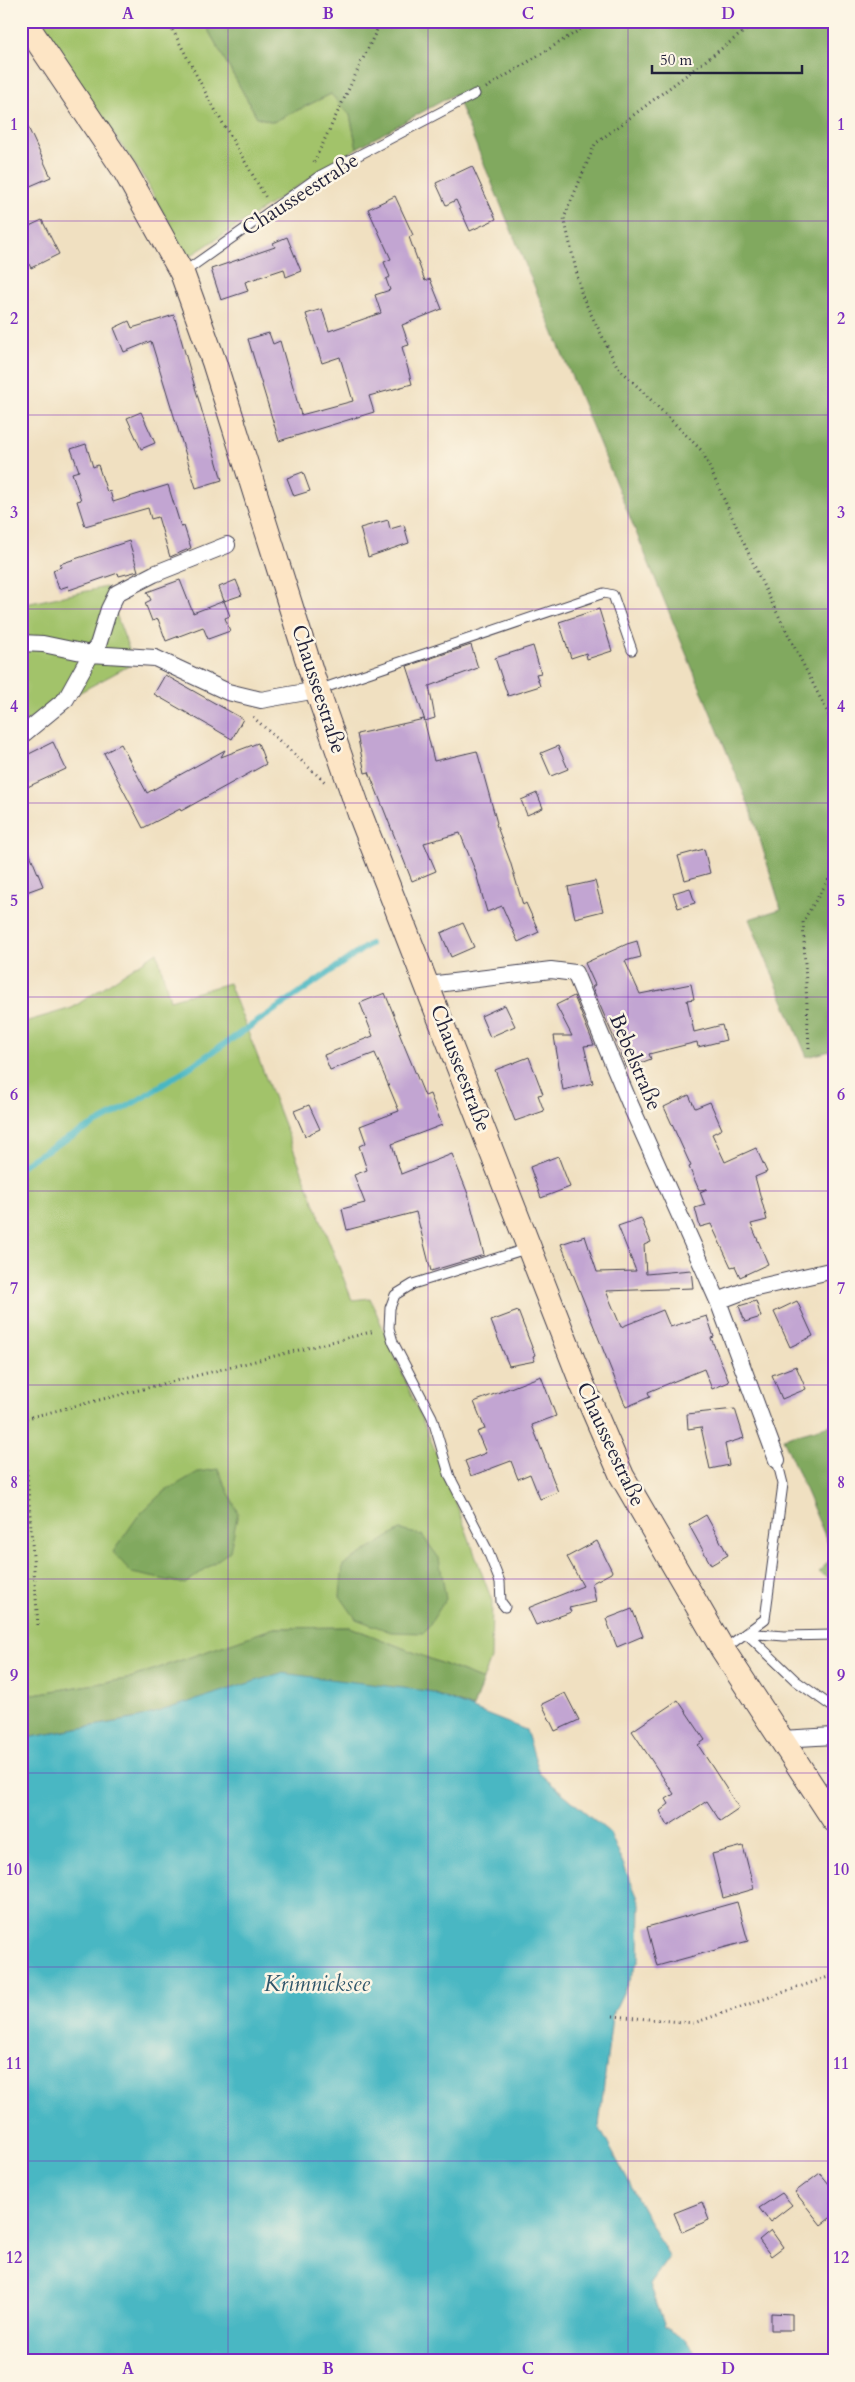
<svg xmlns="http://www.w3.org/2000/svg" width="855" height="2382" font-family="Cardo,serif">
<style>
.green{fill:#a2c36b;stroke:#627253}
.forest{fill:#81a95f;stroke:#52664d}
.water{fill:#49b7c3;stroke:#366c7f}
.lines{fill:none;stroke-linecap:round;stroke-linejoin:round}
.stream{stroke:#49b7c3;stroke-width:6}
.building{fill:#c2a5d2}
.lane-casing{stroke:#413e4f;stroke-width:11}
.street-casing{stroke:#413e4f;stroke-width:18}
.secondary-casing{stroke:#413e4f;stroke-width:26}
.path{stroke:#413e4f;stroke-width:3;stroke-dasharray:1 4;stroke-linecap:butt}
.lane{stroke:#fff;stroke-width:9}
.street{stroke:#fff;stroke-width:16}
.secondary{stroke:#fde5c5;stroke-width:24}
.grid{fill:none;stroke:#7b2cbf;stroke-width:1;stroke-opacity:0.55}
.labels{text-anchor:middle;stroke-width:5;stroke-linejoin:round;paint-order:stroke}
.street-label{font-size:21px;fill:#22223b;stroke:#fcf5e5}
.water-label{font-size:22px;font-style:italic;fill:#30566b;stroke:#fcf5e5}
.neatline{fill:none;stroke:#7b2cbf;stroke-width:2}
.grid-label{font-size:16px;text-anchor:middle;font-weight:bold;fill:#7b2cbf}
</style>
<rect width="100%" height="100%" fill="#fcf5e5"/>
<filter id="ink" filterUnits="userSpaceOnUse"><feTurbulence type="fractalNoise" baseFrequency=".02" numOctaves="2"/><feDisplacementMap in="SourceGraphic" scale="10" xChannelSelector="R" yChannelSelector="G"/><feConvolveMatrix kernelMatrix="1 2 1 2 8 2 1 2 1" color-interpolation-filters="sRGB"/></filter>
<filter id="wash" filterUnits="userSpaceOnUse"><feTurbulence type="fractalNoise" baseFrequency=".0096" numOctaves="4" result="noise"/><feDisplacementMap in="SourceGraphic" scale="20" xChannelSelector="R" yChannelSelector="G"/><feGaussianBlur stdDeviation="1.12" result="paint"/><feColorMatrix in="noise" values="0 0 0 0 0 0 0 0 0 0 0 0 0 0 0 0 0 1.4 0 .05"/><feComposite in="paint" operator="in"/></filter>
<g filter="url(#wash)">
<rect width="100%" height="100%" fill="#f0e0c1"/>
<path class="green" d="M 36,21 L 203,21 L 257,117 L 273,122 L 331,94 L 350,115 L 357,148 L 187,258 L 146,181 Z
M 106,587 L 134,663 L 21,724 L 21,605 Z
M 157,952 L 170,1000 L 229,983 L 352,1300 L 370,1298 L 447,1478 L 492,1601 L 491,1659 L 483,1680 L 350,1627 L 275,1628 L 127,1679 L 21,1696 L 21,1023 L 72,1008 Z"/>
<path class="forest" d="M 203,21 L 834,21 L 834,1050 L 807,1057 L 749,919 L 781,909 L 752,813 L 455,94 L 357,148 L 350,115 L 331,94 L 273,122 L 257,117 Z
M 834,1424 L 834,1557 L 783,1438 Z
M 218,1469 L 238,1513 L 230,1551 L 185,1584 L 132,1573 L 113,1552 L 138,1516 L 162,1493 L 198,1472 Z
M 400,1530 L 422,1535 L 439,1558 L 446,1599 L 424,1633 L 391,1632 L 356,1619 L 340,1596 L 343,1565 Z
M 834,1557 L 834,1582 L 818,1572 Z
M 350,1627 L 483,1680 L 473,1708 L 427,1691 L 138,1718 L 21,1739 L 21,1696 L 127,1679 L 274,1628 Z"/>
<path class="water" d="M 281,1673 L 427,1691 L 526,1730 L 540,1774 L 610,1833 L 640,1903 L 639,1959 L 612,2016 L 599,2127 L 669,2257 L 650,2284 L 665,2327 L 686,2340 L 701,2361 L 21,2361 L 21,1739 L 138,1718 Z"/>
<g class="lines">
<path class="stream" d="M 21,1166 C 59,1140 101,1123 140,1099 C 219,1050 294,996 370,944"/>
</g>
<g id="blocks">
<path class="building" d="M 21,112 L 51,177 L 21,190 Z
M 472,166 L 496,219 L 470,231 L 456,200 L 446,205 L 436,183 Z
M 395,196 L 413,235 L 409,237 L 425,281 L 430,279 L 442,309 L 402,325 L 409,345 L 402,347 L 412,384 L 369,396 L 374,412 L 279,441 L 248,339 L 269,333 L 273,344 L 280,341 L 301,415 L 353,401 L 340,357 L 322,363 L 306,314 L 322,309 L 329,331 L 381,313 L 375,295 L 390,290 L 386,279 L 390,277 L 384,262 L 391,259 L 368,209 Z
M 42,220 L 59,254 L 31,268 L 21,249 L 21,230 Z
M 287,237 L 301,271 L 286,277 L 284,269 L 245,282 L 248,291 L 221,300 L 211,269 L 275,247 L 273,243 Z
M 174,315 L 222,480 L 196,488 L 151,341 L 124,352 L 114,328 L 129,321 L 132,328 Z
M 141,412 L 155,443 L 141,449 L 127,418 Z
M 86,444 L 93,467 L 98,465 L 107,492 L 110,491 L 113,502 L 168,485 L 181,527 L 184,526 L 191,548 L 170,557 L 158,517 L 151,519 L 148,508 L 85,526 L 77,501 L 81,500 L 72,473 L 79,471 L 71,449 Z
M 303,472 L 310,491 L 294,496 L 287,478 Z
M 388,520 L 390,529 L 404,525 L 409,543 L 368,557 L 360,528 Z
M 129,541 L 138,571 L 119,576 L 118,573 L 69,590 L 68,586 L 59,589 L 53,570 L 61,567 L 60,564 Z
M 180,580 L 193,613 L 224,601 L 230,616 L 225,618 L 230,631 L 208,639 L 203,627 L 166,641 L 158,619 L 152,621 L 145,603 L 151,600 L 147,592 Z
M 236,580 L 242,595 L 224,601 L 219,587 Z
M 599,609 L 612,651 L 587,659 L 586,653 L 571,658 L 559,622 Z
M 471,645 L 478,668 L 429,686 L 435,718 L 425,721 L 407,666 Z
M 533,646 L 541,673 L 536,674 L 540,686 L 508,696 L 495,658 Z
M 165,675 L 243,719 L 232,739 L 154,694 Z
M 424,719 L 434,761 L 477,751 L 497,823 L 496,824 L 510,861 L 523,905 L 526,903 L 539,932 L 518,942 L 502,906 L 487,912 L 475,870 L 460,833 L 424,843 L 436,871 L 412,881 L 369,772 L 365,773 L 357,734 Z
M 53,742 L 66,769 L 21,790 L 21,758 Z
M 258,743 L 266,764 L 181,811 L 180,809 L 143,828 L 104,753 L 121,744 L 147,793 L 225,750 L 221,757 Z
M 558,746 L 568,769 L 551,776 L 541,753 Z
M 537,793 L 543,808 L 527,815 L 521,800 Z
M 21,832 L 43,886 L 21,894 Z
M 704,849 L 710,873 L 685,880 L 678,856 Z
M 595,881 L 603,911 L 575,918 L 568,887 Z
M 690,888 L 695,903 L 678,908 L 673,893 Z
M 463,923 L 474,947 L 451,957 L 441,933 Z
M 637,941 L 641,957 L 625,961 L 640,994 L 691,984 L 694,999 L 687,1000 L 694,1032 L 722,1025 L 726,1040 L 698,1047 L 697,1042 L 649,1054 L 651,1059 L 627,1068 L 592,987 L 595,985 L 585,963 L 627,944 Z
M 385,993 L 401,1033 L 399,1033 L 425,1096 L 430,1094 L 442,1125 L 392,1144 L 401,1174 L 452,1154 L 468,1194 L 484,1255 L 431,1271 L 416,1212 L 347,1230 L 342,1209 L 365,1203 L 354,1175 L 367,1170 L 359,1146 L 366,1143 L 360,1126 L 399,1111 L 375,1053 L 330,1070 L 324,1055 L 373,1036 L 360,1003 Z
M 574,996 L 594,1045 L 584,1046 L 593,1083 L 563,1090 L 554,1036 L 572,1036 L 556,1005 Z
M 505,1005 L 515,1026 L 490,1037 L 481,1016 Z
M 529,1057 L 543,1094 L 538,1095 L 544,1111 L 515,1121 L 495,1070 Z
M 689,1095 L 695,1108 L 710,1102 L 722,1129 L 712,1134 L 725,1162 L 756,1148 L 767,1172 L 755,1177 L 767,1220 L 751,1224 L 768,1264 L 740,1277 L 735,1266 L 731,1267 L 711,1224 L 700,1227 L 695,1208 L 705,1205 L 700,1192 L 707,1189 L 699,1190 L 689,1167 L 691,1166 L 664,1107 Z
M 309,1105 L 320,1129 L 305,1136 L 294,1111 Z
M 558,1156 L 570,1187 L 541,1198 L 530,1167 Z
M 641,1218 L 651,1242 L 644,1245 L 646,1274 L 691,1270 L 693,1288 L 606,1291 L 621,1327 L 663,1310 L 670,1327 L 707,1316 L 714,1337 L 711,1338 L 729,1382 L 712,1389 L 704,1369 L 648,1392 L 650,1397 L 626,1407 L 561,1244 L 585,1236 L 597,1272 L 636,1271 L 618,1226 Z
M 756,1301 L 761,1317 L 745,1322 L 739,1306 Z
M 797,1301 L 813,1336 L 790,1347 L 774,1312 Z
M 518,1311 L 535,1355 L 533,1356 L 535,1361 L 509,1366 L 491,1321 Z
M 796,1366 L 806,1389 L 782,1399 L 772,1375 Z
M 541,1376 L 556,1416 L 532,1425 L 558,1492 L 540,1499 L 530,1474 L 518,1479 L 511,1461 L 471,1476 L 465,1461 L 486,1453 L 477,1432 L 485,1429 L 474,1402 Z
M 735,1409 L 744,1438 L 725,1444 L 729,1465 L 710,1469 L 701,1427 L 688,1429 L 687,1414 Z
M 706,1515 L 728,1555 L 711,1565 L 689,1525 Z
M 597,1541 L 612,1571 L 611,1573 L 592,1583 L 596,1602 L 569,1608 L 571,1612 L 536,1625 L 528,1608 L 583,1586 L 567,1557 Z
M 632,1609 L 643,1636 L 617,1647 L 606,1619 Z
M 565,1693 L 579,1720 L 555,1731 L 542,1704 Z
M 678,1700 L 705,1740 L 698,1745 L 739,1808 L 720,1821 L 707,1801 L 668,1826 L 660,1811 L 669,1804 L 666,1799 L 674,1794 L 632,1731 Z
M 743,1846 L 754,1889 L 723,1898 L 712,1854 Z
M 737,1902 L 748,1941 L 657,1966 L 647,1927 Z
M 820,2173 L 834,2190 L 834,2215 L 821,2225 L 795,2192 Z
M 782,2193 L 792,2205 L 770,2222 L 759,2208 Z
M 702,2202 L 709,2220 L 682,2232 L 674,2213 Z
M 771,2230 L 783,2247 L 771,2256 L 759,2240 Z
M 771,2313 L 792,2314 L 792,2330 L 771,2330 Z"/>
</g>
</g>
<g filter="url(#ink)">
<use href="#blocks" fill-opacity="0" stroke="#413e4f" stroke-width="1"/>
<g class="lines">
<defs>
<path id="lane" d="M 184,272 L 321,175 L 475,94
M 318,690 L 604,593 L 613,595 L 632,650
M 505,1607 L 501,1602 L 500,1582 L 487,1549 L 450,1477 L 432,1417 L 393,1342 L 389,1328 L 390,1308 L 395,1295 L 413,1284 L 529,1248
M 746,1633 L 796,1681 L 834,1708
M 746,1633 L 784,1636 L 834,1635
M 723,1650 L 765,1619 L 783,1484 L 777,1460"/>
<path id="street" d="M 21,643 L 43,644 L 91,654 L 155,658 L 228,692 L 261,700 L 317,690
M 21,736 L 66,699 L 91,654 L 98,645 L 109,609 L 117,593 L 154,574 L 227,545
M 429,985 L 551,970 L 575,973 L 630,1104 L 718,1301 L 777,1460
M 718,1301 L 747,1290 L 834,1270
M 781,1739 L 834,1736"/>
<path id="secondary" d="M 24,21 L 125,171 L 182,273 L 214,362 L 317,690 L 360,814 L 583,1386 L 622,1476 L 723,1650 L 834,1820"/>
</defs>
<use href="#lane" class="lane-casing"/>
<use href="#street" class="street-casing"/>
<use href="#secondary" class="secondary-casing"/>
<path class="path" d="M 168,21 L 210,101 L 266,198
M 758,21 L 595,144 L 564,218 L 582,296 L 617,366 L 702,451 L 763,585 L 834,725
M 486,88 L 594,21
M 314,162 L 381,21
M 253,717 L 326,783
M 809,1048 L 803,921 L 834,871
M 38,1625 L 23,1419 L 375,1331
M 613,2016 L 694,2023 L 834,1975"/>
<use href="#lane" class="lane"/>
<use href="#street" class="street"/>
<use href="#secondary" class="secondary"/>
</g>
</g>
<path class="grid" d="M 228,21 L 228,2361M 428,21 L 428,2361M 628,21 L 628,2361M 21,221 L 834,221M 21,415 L 834,415M 21,609 L 834,609M 21,803 L 834,803M 21,997 L 834,997M 21,1191 L 834,1191M 21,1385 L 834,1385M 21,1579 L 834,1579M 21,1773 L 834,1773M 21,1967 L 834,1967M 21,2161 L 834,2161"/>
<g class="labels">
<g class="street-label">
<text transform="translate(300 194) rotate(-33)" y="7">Chausseestraße</text>
<text transform="translate(319 689) rotate(72)" y="7">Chausseestraße</text>
<text transform="translate(636 1062) rotate(67)" y="7">Bebelstraße</text>
<text transform="translate(461 1068) rotate(69)" y="7">Chausseestraße</text>
<text transform="translate(611 1444) rotate(65)" y="7">Chausseestraße</text>
</g>
<g class="water-label">
<text x="317" y="1991">Krimnicksee</text>
</g>
</g>
<rect width="855" height="2382" fill="none" stroke="#fcf5e5" stroke-width="55"/>
<path d="M652 65v8h150v-8" fill="none" stroke="#22223b" stroke-width="2.5"/>
<text x="660" y="65" font-size="15" fill="#22223b" stroke="#fcf5e5" stroke-width="4" paint-order="stroke">50 m</text>
<rect x="28" y="28" width="800" height="2326" class="neatline"/>
<g class="grid-label">
<text x="128" y="19">A</text>
<text x="328" y="19">B</text>
<text x="528" y="19">C</text>
<text x="728" y="19">D</text>
<text x="14" y="130">1</text>
<text x="841" y="130">1</text>
<text x="14" y="324">2</text>
<text x="841" y="324">2</text>
<text x="14" y="518">3</text>
<text x="841" y="518">3</text>
<text x="14" y="712">4</text>
<text x="841" y="712">4</text>
<text x="14" y="906">5</text>
<text x="841" y="906">5</text>
<text x="14" y="1100">6</text>
<text x="841" y="1100">6</text>
<text x="14" y="1294">7</text>
<text x="841" y="1294">7</text>
<text x="14" y="1488">8</text>
<text x="841" y="1488">8</text>
<text x="14" y="1681">9</text>
<text x="841" y="1681">9</text>
<text x="14" y="1875">10</text>
<text x="841" y="1875">10</text>
<text x="14" y="2069">11</text>
<text x="841" y="2069">11</text>
<text x="14" y="2263">12</text>
<text x="841" y="2263">12</text>
<text x="128" y="2374">A</text>
<text x="328" y="2374">B</text>
<text x="528" y="2374">C</text>
<text x="728" y="2374">D</text>
</g>
</svg>
